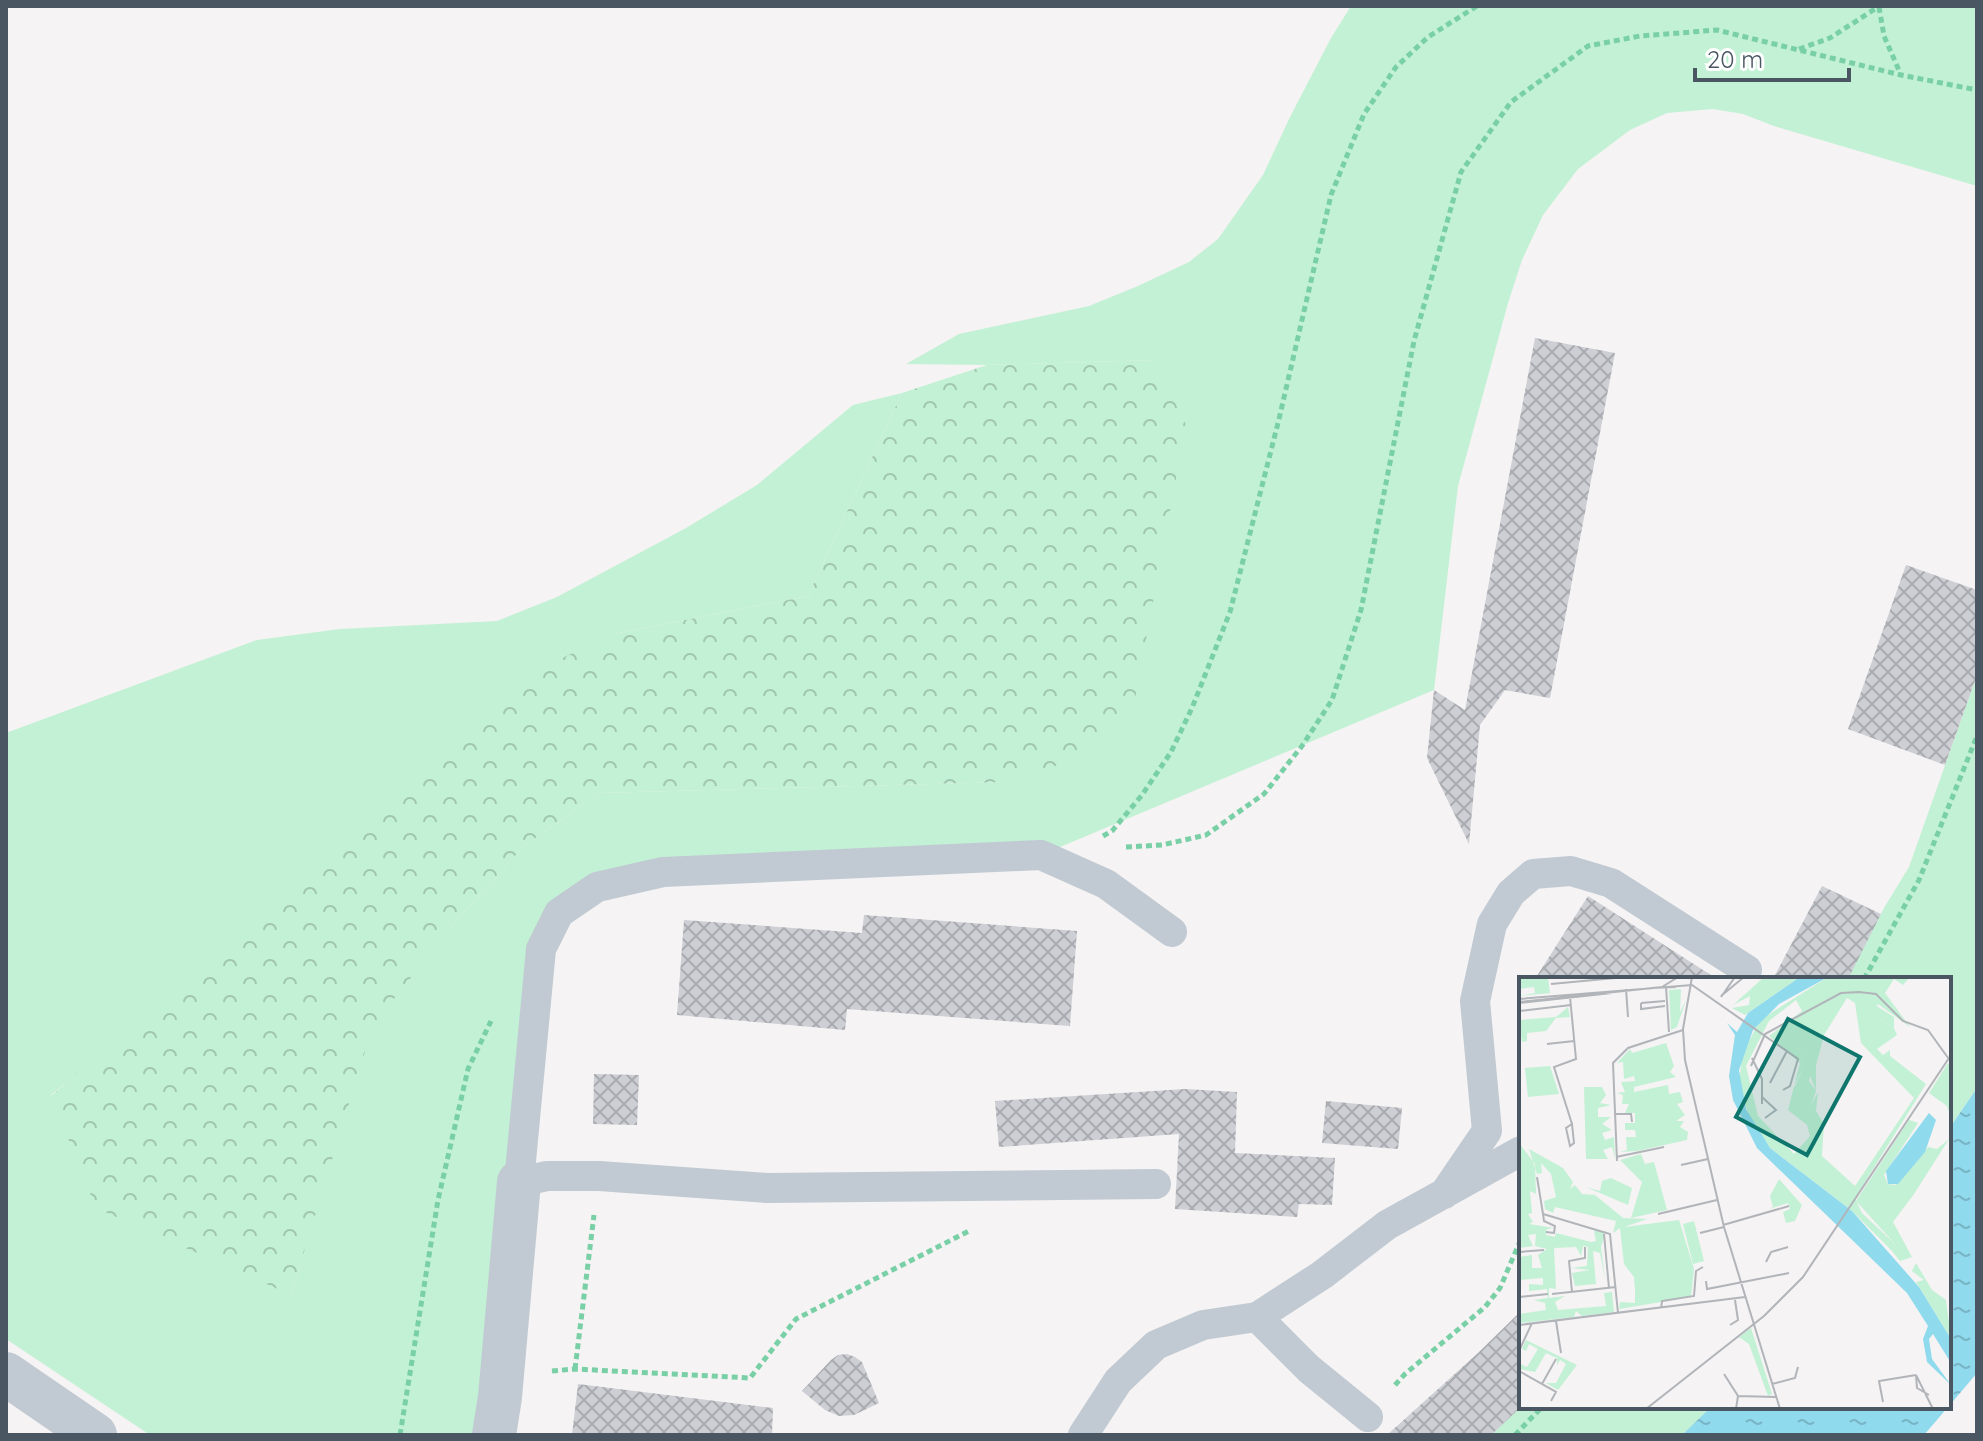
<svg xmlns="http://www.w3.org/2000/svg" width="1983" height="1441" font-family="Quicksand,sans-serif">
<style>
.green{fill:#c3f1d5}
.forest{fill:url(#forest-crowns)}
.water{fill:url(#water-ripples)}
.building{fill:url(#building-cross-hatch)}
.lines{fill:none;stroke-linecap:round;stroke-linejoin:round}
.path{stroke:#7ad0a6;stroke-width:5;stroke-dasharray:6 4;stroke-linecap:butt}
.lane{stroke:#c1cad2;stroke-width:30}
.street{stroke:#c1cad2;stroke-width:44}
.inset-road{fill:none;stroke:#b1b4b9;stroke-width:2}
.view{fill:#0f766e;fill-opacity:0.15;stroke:#0f766e;stroke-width:4}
.inset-edge{fill:none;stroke:#4a5661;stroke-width:4}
</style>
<defs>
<pattern id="forest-crowns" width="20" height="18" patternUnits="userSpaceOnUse" patternTransform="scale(2)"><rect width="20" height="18" fill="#c3f1d5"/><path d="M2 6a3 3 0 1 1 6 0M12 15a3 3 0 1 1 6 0" fill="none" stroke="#a0c6b0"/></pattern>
<pattern id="water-ripples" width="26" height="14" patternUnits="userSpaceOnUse" patternTransform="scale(2)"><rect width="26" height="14" fill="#90daee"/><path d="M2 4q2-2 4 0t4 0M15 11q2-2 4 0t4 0" fill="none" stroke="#78b4c4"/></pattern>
<pattern id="building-cross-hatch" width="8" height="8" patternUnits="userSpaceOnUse" patternTransform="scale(2)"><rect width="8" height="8" fill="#cdcfd5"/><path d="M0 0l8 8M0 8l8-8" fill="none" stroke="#a8abb0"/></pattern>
</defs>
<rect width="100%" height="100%" fill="#f5f3f3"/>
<path class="green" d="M 1351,6 L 1977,6 L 1977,186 L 1774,126 L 1743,114 L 1713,109 L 1667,113 L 1630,130 L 1578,169 L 1543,215 L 1522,260 L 1508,303 L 1458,486 L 1434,690 L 1041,855 L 663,872 L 559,913 L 476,1435 L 150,1435 L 6,1339 L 6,733 L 257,640 L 340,629 L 497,621 L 557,597 L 686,528 L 757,485 L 853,405 L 902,393 L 808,596 L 614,634 L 51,1095 L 291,1295 L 372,1025 L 452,926 L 523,847 L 599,793 L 1006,782 L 1154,360 L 987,365 L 906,364 L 959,334 L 1089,306 L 1138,286 L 1189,262 L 1218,239 L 1263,175 L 1290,117 L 1331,38 Z
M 1977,675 L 1977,1088 L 1949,1129 L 1949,979 L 1846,979 L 1884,908 L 1909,867 Z
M 1521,1407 L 1711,1407 L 1682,1435 L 1491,1435 Z"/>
<path class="forest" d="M 1154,360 L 1186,425 L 1134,704 L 1086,756 L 1006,782 L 599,793 L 523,847 L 452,926 L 373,1025 L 291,1295 L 96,1208 L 51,1096 L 530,673 L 614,634 L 808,596 L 902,393 L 987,365 Z"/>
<path class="water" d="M 1977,1088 L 1977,1373 L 1949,1406 L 1949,1129 Z
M 1711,1407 L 1948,1407 L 1924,1435 L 1682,1435 Z"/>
<path class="building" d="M 1535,338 L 1615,353 L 1550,698 L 1505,690 L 1480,725 L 1469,844 L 1427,758 L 1434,690 L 1465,710 Z
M 1906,565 L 1977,590 L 1977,675 L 1945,765 L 1848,729 Z
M 1822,886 L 1881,914 L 1848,979 L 1773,979 Z
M 1588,896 L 1717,979 L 1535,979 Z
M 864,915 L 1077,931 L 1070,1026 L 847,1009 L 845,1030 L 677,1015 L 684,920 L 862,933 Z
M 594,1074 L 639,1075 L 637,1125 L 593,1124 Z
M 1185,1089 L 1237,1092 L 1235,1153 L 1335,1158 L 1332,1205 L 1299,1204 L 1297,1217 L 1175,1209 L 1179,1134 L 999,1147 L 995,1101 Z
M 1326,1101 L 1402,1108 L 1398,1149 L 1322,1143 Z
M 1521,1311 L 1521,1407 L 1491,1435 L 1387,1435 L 1478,1353 Z
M 847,1354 L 855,1357 L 862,1362 L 879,1403 L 854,1415 L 839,1416 L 825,1410 L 802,1391 L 831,1360 L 838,1355 Z
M 578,1384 L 773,1408 L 772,1435 L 572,1435 Z"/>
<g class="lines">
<path class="path" d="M 1879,7 L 1884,36 L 1901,75
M 1799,49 L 1830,38 L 1878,7
M 1103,836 L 1112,831 L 1142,795 L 1171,752 L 1192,708 L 1230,612 L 1279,419 L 1331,195 L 1364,114 L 1396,67 L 1428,37 L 1477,6
M 1126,847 L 1162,845 L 1206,835 L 1264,794 L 1302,746 L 1332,700 L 1361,610 L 1414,341 L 1461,172 L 1511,102 L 1588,46 L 1640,36 L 1717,30 L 1901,75 L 1977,90
M 1864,979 L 1919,880 L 1977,736
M 575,1369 L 594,1215
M 552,1371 L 575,1369 L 750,1378 L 796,1319 L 971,1230
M 1395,1385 L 1405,1374 L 1485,1307 L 1500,1288 L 1521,1239
M 400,1435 L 438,1200 L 468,1069 L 491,1021
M 1515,1435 L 1542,1407"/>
<path class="lane" d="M 1156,1184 L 767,1188 L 599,1176 L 547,1176 L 519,1182 L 541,949 L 559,913 L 597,887 L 663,872 L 1041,855 L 1106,884 L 1172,932
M 1444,1194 L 1487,1131 L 1475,1001 L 1492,924 L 1511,893 L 1533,874 L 1571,871 L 1611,883 L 1747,970
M 1257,1317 L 1309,1369 L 1368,1417
M 1083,1435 L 1118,1381 L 1156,1345 L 1203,1325 L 1257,1317 L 1322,1275 L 1387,1225 L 1521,1151"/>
<path class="street" d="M 6,1374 L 95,1435
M 494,1435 L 500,1397 L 519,1182"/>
</g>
<g transform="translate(1519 977)">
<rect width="432" height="432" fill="#f5f3f3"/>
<path d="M 0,0 L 29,0 L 31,16 L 0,19 L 16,16 L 15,10 L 0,12 ZM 245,0 L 281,0 L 226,38 L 213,31 L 230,28 L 231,19 L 214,28 ZM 309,0 L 391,0 L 384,8 L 375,2 L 366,16 L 391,50 L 359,27 L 347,45 L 361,42 L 375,51 L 378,58 L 358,72 L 364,78 L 371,73 L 371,79 L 407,107 L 336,221 L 343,236 L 376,267 L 373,274 L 333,234 L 251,171 L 232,145 L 220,107 L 223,78 L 241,43 ZM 328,21 L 336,26 L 342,66 L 395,121 L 336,209 L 303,179 L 305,147 L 297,134 L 299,115 L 292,128 L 275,109 L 285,89 L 280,71 L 297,114 L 297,88 L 305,58 ZM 277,23 L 283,34 L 250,59 L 281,86 L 269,133 L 288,148 L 291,159 L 275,177 L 239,139 L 227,89 L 250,44 ZM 162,12 L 161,35 L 167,23 L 158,50 L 152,53 L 150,13 ZM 49,30 L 51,40 L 37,41 L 27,54 L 8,56 L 8,64 L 3,65 L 0,43 L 37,40 ZM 147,66 L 155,89 L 151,95 L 157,100 L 115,110 L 115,115 L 149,108 L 150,117 L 161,115 L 164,125 L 158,127 L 166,138 L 157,144 L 165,144 L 161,150 L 169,155 L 168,163 L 118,174 L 101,175 L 108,173 L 107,160 L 117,160 L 116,153 L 106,153 L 106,146 L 116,146 L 116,136 L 106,136 L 110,127 L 103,127 L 104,118 L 98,116 L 106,115 L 102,105 L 116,104 L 115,99 L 105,102 L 104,85 L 98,86 L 111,72 L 113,76 ZM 429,86 L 432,90 L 432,141 L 428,129 L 410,116 ZM 31,89 L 40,117 L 9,120 L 6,91 ZM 65,110 L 83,110 L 87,118 L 81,126 L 92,128 L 79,131 L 79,140 L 92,140 L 83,147 L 93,153 L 83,156 L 86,163 L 95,160 L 96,181 L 93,170 L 84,173 L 89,182 L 67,182 ZM 430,162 L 395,217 L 376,209 L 409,170 L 418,172 ZM 0,166 L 16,187 L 17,217 L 11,214 L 13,236 L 9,237 L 14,245 L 10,247 L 35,251 L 28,252 L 27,258 L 36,260 L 37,256 L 72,265 L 77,264 L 75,254 L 87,254 L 82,270 L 86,302 L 81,276 L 74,274 L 77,307 L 56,309 L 53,296 L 71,293 L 52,291 L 68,289 L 69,270 L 64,269 L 62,279 L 57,270 L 35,271 L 37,312 L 47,313 L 30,311 L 30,321 L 46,319 L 36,325 L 39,333 L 87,329 L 85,316 L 93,315 L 95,335 L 63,339 L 57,334 L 55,340 L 0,346 L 0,337 L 27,333 L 26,326 L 15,323 L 29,321 L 28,312 L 10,314 L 10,307 L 24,308 L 24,301 L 0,303 L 0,280 L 13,278 L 13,291 L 23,291 L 19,278 L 28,272 L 16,269 L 17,257 L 9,258 L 14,269 L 0,271 ZM 10,172 L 44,191 L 54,205 L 51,212 L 56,208 L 63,217 L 76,218 L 104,241 L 128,242 L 105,250 L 160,243 L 175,292 L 172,320 L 100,332 L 101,325 L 116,326 L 116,313 L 115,300 L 105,287 L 101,251 L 94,256 L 97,244 L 36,230 L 34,236 L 26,232 L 25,224 L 37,220 L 32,197 L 22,186 L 23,196 L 18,197 ZM 122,177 L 126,187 L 135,185 L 148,233 L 112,241 L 123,205 L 101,183 ZM 92,201 L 113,211 L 109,228 L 67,210 L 81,214 L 83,204 ZM 260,202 L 283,228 L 276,244 L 267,246 L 264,235 L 271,232 L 269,226 L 250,232 L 254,230 L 251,219 ZM 175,244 L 185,284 L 174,287 L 164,247 ZM 232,351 L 253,417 L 249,419 L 230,367 L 220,360 ZM 7,363 L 58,388 L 39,413 L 27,406 L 37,406 L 47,387 L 41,383 L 38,388 L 38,381 L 27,376 L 16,395 L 0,392 L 0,378 L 1,387 L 8,390 L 19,372 L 10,367 L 7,374 L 3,372 Z" fill="#c3f1d5" fill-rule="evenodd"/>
<path d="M 345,21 L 375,40 L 375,51 L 361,42 L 346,46 ZM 278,53 L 285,53 L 293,88 L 290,104 L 297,114 L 292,128 L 274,114 L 285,89 L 280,71 L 269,60 ZM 390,143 L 399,146 L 365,198 L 369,207 L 386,209 L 395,217 L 374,245 L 393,280 L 381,284 L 373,274 L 376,267 L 337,224 ZM 397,286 L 413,313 L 427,323 L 432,362 L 397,305 L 405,303 L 393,294 Z" fill="#c3f1d5"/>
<path d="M 281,0 L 309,0 L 260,27 L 234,53 L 220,93 L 227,132 L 251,171 L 333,234 L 400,310 L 432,362 L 432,386 L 414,357 L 410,362 L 413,382 L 432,408 L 408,385 L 404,362 L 409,349 L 388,316 L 238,171 L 214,123 L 210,99 L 216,58 L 208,46 L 218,55 L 229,36 ZM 410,136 L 417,143 L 406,175 L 379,207 L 369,207 L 367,194 Z" fill="#90daee"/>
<path class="inset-road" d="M 173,0 L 164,52 L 166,83 L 205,250 L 261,432M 32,7 L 107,0M 147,10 L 150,55M 132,11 L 157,10M 107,12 L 109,40M 202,19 L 225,0M 51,20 L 57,82 L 35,90 L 53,147M 202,20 L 216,0M 0,22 L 173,8 L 279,82 L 271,109 L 264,113M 0,25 L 143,10 L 159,0M 0,26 L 93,16M 122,26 L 122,32 L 146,29M 122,26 L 146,24M 0,34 L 52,28M 28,67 L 55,64M 233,81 L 243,102 L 243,127M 232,89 L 246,57 L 322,16 L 340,15 L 357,17 L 384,44 L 409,53 L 432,85M 251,106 L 268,74M 243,120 L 257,133 L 246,141M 96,137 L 112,137 L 113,145M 53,147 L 55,166 L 51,169 L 47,151 ZM 97,180 L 145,170M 98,184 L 94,86 L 109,71 L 164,53M 162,188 L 189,182M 18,200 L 24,237 L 91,257 L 99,336M 24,237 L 25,244 L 36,249 L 35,256 L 27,255M 139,237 L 198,223M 204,248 L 270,229M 181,256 L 205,250M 85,257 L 90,311M 0,275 L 25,273M 247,285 L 252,275 L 269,270M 187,304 L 188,312 L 270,296M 53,315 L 50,284 L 66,281 L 66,270M 33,317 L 97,310M 0,320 L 29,317M 142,332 L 143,324 L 175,319 L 177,294 L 184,290M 37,344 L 42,376M 0,348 L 226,320M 211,348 L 219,343 L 216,323M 0,374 L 13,346M 0,394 L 37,415 L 32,424M 205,397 L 219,419 L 217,432M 397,398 L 414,432M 397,398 L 398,411 L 410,418M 23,407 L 37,382M 253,407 L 276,401 L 279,390M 219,419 L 257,420M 364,425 L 360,404 L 397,398M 127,432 L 245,339 L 284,300 L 432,78"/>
<path class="view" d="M 269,42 L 341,80 L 288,178 L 217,140 Z"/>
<rect width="432" height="432" class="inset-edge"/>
</g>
<rect width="1983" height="1441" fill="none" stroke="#4a5661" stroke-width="16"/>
<path d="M1695 68v12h154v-12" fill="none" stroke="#4a5661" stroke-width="4"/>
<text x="1707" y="68" font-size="24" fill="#4a5661" stroke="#ffffff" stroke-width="6" paint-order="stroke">20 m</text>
</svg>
